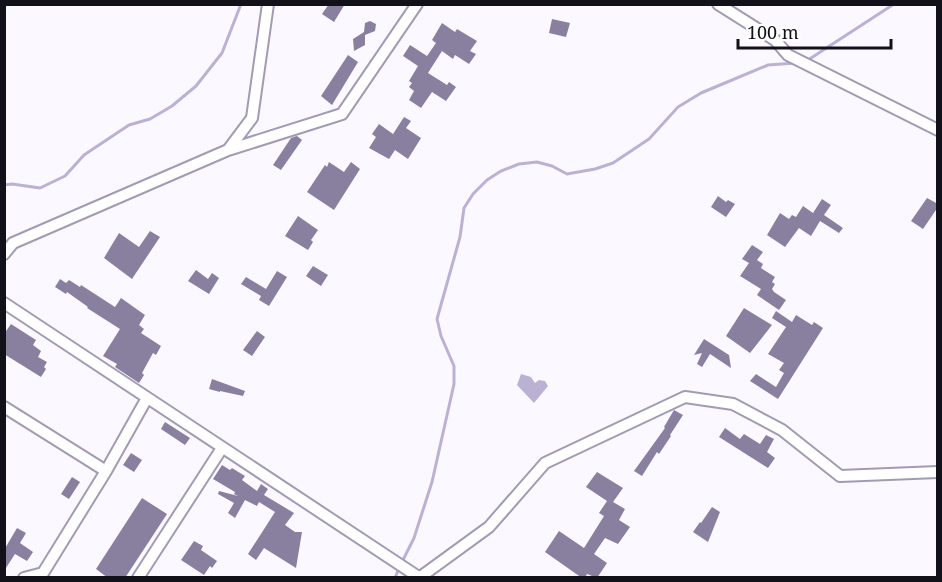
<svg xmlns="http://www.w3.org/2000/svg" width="942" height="582" font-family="'Noto Serif',serif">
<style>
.water{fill:#bbb2d3}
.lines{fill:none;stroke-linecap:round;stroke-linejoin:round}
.stream{stroke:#bbb2d3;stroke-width:3}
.building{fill:#89809f}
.minor-casing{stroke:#a19bb4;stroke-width:14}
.minor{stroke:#fff;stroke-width:10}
</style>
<rect width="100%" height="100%" fill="#fbf9ff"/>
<path class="water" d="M 521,374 L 531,377 L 535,383 L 539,380 L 545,381 L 548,386 L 534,403 L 517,385 Z"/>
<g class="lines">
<path class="stream" d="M 808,60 L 894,4
M 4,185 L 12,184 L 40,188 L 65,176 L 84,155 L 129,125 L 150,119 L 172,106 L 196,86 L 222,53 L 241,4
M 402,562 L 414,538 L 432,482 L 454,384 L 454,366 L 441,336 L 437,319 L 460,237 L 464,208 L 473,194 L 487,180 L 501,171 L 519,164 L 537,162 L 552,166 L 567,174 L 595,169 L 613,163 L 649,139 L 678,107 L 701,93 L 768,65 L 796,63
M 395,578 L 399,568"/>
</g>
<path class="building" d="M 329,4 L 345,4 L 334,22 L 322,14 Z
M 552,19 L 570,23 L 566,37 L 549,33 Z
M 370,21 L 376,24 L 375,31 L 365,35 L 365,45 L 354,51 L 353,39 L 364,32 L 365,23 Z
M 442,23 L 455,32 L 457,29 L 477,41 L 470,51 L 476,54 L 469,64 L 455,55 L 453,59 L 442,51 L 428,73 L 447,85 L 449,82 L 456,87 L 446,101 L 432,92 L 421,108 L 409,100 L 414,91 L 409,87 L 412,83 L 409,81 L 418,66 L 403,56 L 410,45 L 427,56 L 436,43 L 432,40 Z
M 348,55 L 358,62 L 332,105 L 321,96 Z
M 404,117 L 411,121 L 406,128 L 421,138 L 408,159 L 395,150 L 389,159 L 369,148 L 376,137 L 372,134 L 379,124 L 393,134 Z
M 297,136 L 302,140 L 281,170 L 273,165 L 291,138 Z
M 329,162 L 344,172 L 351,162 L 360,169 L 334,210 L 307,192 L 325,165 L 327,167 Z
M 718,196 L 726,202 L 728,200 L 735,204 L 726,217 L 711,207 Z
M 927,198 L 938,204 L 938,207 L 923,229 L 911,221 Z
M 822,199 L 831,205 L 824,215 L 843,228 L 839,233 L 820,221 L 811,236 L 799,228 L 785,247 L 767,235 L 780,213 L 789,219 L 792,215 L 796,217 L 803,206 L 813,213 Z
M 298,216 L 318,230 L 311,240 L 313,242 L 308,250 L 285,236 Z
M 150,231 L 160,237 L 132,279 L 104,258 L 119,233 L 139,247 Z
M 752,245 L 763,252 L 757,260 L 763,264 L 761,268 L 775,277 L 772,282 L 775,284 L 772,289 L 774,292 L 786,300 L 779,310 L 757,295 L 761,289 L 740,276 L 749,263 L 742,259 Z
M 313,266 L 328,275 L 321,286 L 306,276 Z
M 196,270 L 208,279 L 212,273 L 219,278 L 209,294 L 188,281 Z
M 277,271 L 287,277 L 269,306 L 259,300 L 261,296 L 241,284 L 246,277 L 266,289 Z
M 60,279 L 66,283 L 69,280 L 80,287 L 81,285 L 115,307 L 121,298 L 145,315 L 139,325 L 144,329 L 141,333 L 161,346 L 156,355 L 153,353 L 142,373 L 144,375 L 139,383 L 115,367 L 117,364 L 103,356 L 120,329 L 87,308 L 88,307 L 67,292 L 66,294 L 55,287 Z
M 744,308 L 772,325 L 750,353 L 726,336 Z
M 776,311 L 792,322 L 796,315 L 812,325 L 814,322 L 823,328 L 778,399 L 750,381 L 756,374 L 776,387 L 784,373 L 779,370 L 784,363 L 768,354 L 786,327 L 772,318 Z
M 11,324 L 36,340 L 33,345 L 41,351 L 38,357 L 47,362 L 44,367 L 46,369 L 41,377 L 4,354 L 4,334 Z
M 257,331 L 265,337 L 252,356 L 243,350 Z
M 704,339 L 729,355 L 731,368 L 710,354 L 702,367 L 697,364 L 702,353 L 694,355 Z
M 212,379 L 245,391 L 243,396 L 220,391 L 220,392 L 209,389 Z
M 674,410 L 683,415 L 670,435 L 671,436 L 659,454 L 657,452 L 642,476 L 634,471 L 665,428 L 664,427 Z
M 165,422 L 190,438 L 185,445 L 161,429 Z
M 725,428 L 740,439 L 744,434 L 760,444 L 766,435 L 774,439 L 767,452 L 775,458 L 768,468 L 719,437 Z
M 131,453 L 142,460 L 134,472 L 123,465 Z
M 222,465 L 230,470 L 232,468 L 245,476 L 242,480 L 257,491 L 261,484 L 268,489 L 264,495 L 294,513 L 285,525 L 295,532 L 302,532 L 296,568 L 264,548 L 256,560 L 248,554 L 275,512 L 259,502 L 257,506 L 245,500 L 235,518 L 228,513 L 234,503 L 218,494 L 219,491 L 238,496 L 234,494 L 235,492 L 213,479 Z
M 597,472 L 623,488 L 613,502 L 625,509 L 619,520 L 630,527 L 618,544 L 605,538 L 594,554 L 607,563 L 597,578 L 587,574 L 585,578 L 582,578 L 545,552 L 559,531 L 584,548 L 604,516 L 599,513 L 607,501 L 586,487 Z
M 72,477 L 80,482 L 69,499 L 61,494 Z
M 142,498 L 167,514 L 125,578 L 108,578 L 96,569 Z
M 712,507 L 720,512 L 708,542 L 693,532 L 700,522 L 701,523 Z
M 17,528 L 26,533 L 20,543 L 33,552 L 27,561 L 15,554 L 4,571 L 4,550 Z
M 194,541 L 203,546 L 201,550 L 217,561 L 212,568 L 210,566 L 204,575 L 181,560 Z"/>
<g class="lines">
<defs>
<path id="minor" d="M 718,4 L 775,40 L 788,55 L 938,130
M 228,150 L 252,118 L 268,4
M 4,254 L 13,243 L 228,150 L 342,114 L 417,4
M 4,303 L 420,578
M 4,407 L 106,471
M 24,578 L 43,573 L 106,471 L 147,398
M 138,578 L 222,448
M 419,578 L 489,527 L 545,463 L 685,397 L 733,404 L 782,430 L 840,476 L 938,472"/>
</defs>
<use href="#minor" class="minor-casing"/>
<use href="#minor" class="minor"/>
</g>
<rect width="942" height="582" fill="none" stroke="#121019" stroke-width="12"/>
<path d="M738 39v9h153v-9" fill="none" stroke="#121019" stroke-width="3"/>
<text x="747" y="39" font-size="18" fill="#121019" stroke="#ffffff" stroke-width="4.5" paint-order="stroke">100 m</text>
</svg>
